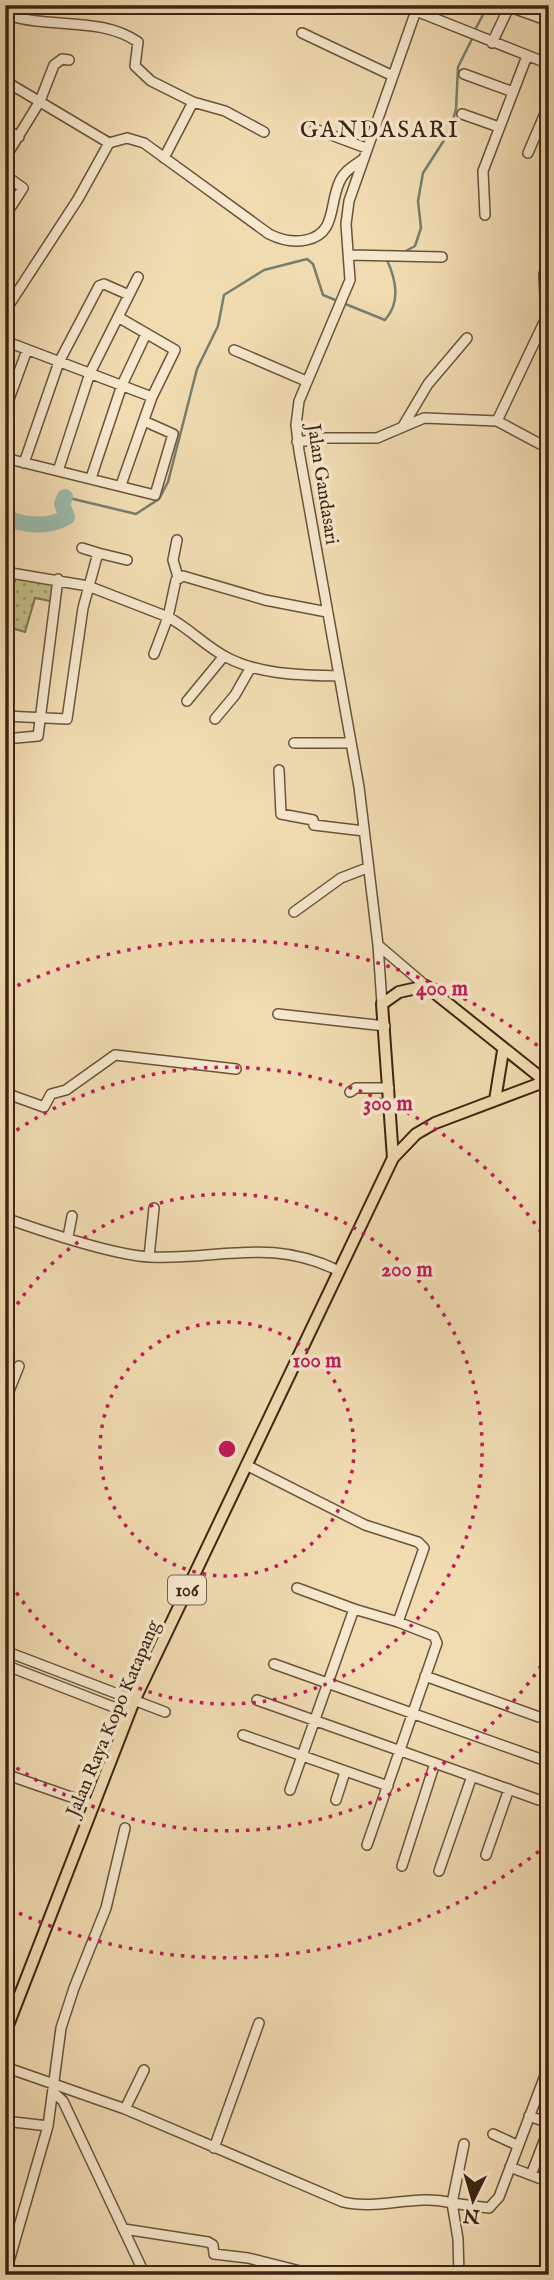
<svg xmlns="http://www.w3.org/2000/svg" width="554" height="2280" font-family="'IM FELL English',serif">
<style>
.grass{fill:url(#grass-dots);stroke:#80724e;stroke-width:2}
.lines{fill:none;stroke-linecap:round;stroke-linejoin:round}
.stream{stroke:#757f70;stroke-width:2.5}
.river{stroke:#9bbbae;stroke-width:16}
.minor-casing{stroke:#6a533c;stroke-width:12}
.major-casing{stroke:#3d2514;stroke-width:14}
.minor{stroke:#f6e8cd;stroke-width:9}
.major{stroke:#f1dcb2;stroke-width:10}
.ring{fill:none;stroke:#c2185b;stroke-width:3.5;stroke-dasharray:3.5 7}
.labels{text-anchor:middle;stroke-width:7;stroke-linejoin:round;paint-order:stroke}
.shield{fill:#f6e8cd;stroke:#74604c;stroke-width:2}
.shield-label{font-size:18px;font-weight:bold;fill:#3d2514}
.street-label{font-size:19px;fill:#3d2514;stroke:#f6e8cd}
.quarter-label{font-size:23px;letter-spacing:2px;fill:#3d2514;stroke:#f6e8cd}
.centre{fill:#c2185b;stroke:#f6e8cd;stroke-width:3.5}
.ring-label{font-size:21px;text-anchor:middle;font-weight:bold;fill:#c2185b;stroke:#f6e8cd;stroke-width:7;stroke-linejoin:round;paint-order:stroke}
</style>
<defs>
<pattern id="grass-dots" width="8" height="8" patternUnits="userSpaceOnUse" patternTransform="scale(1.75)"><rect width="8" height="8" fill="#c2be87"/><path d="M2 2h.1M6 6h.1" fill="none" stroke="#9f9a6d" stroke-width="1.8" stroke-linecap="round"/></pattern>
</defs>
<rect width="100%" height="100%" fill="#f1dcb2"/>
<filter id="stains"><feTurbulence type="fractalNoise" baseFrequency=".00286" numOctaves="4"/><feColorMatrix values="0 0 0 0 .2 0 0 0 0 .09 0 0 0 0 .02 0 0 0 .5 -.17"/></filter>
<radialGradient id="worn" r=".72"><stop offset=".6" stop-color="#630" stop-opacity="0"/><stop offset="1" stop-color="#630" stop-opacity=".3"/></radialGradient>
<path class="grass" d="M 16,577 L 54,585 L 55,602 L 35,598 L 25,632 L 5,626 L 5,614 Z"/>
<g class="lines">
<path class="stream" d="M 475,30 L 488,5
M 65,497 L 136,514 L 159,499 L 168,482 L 197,369 L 218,326 L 224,295 L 264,270 L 307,259 L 313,264 L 323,295 L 385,320 C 401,302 396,280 387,260 L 391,251 L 404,252 L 415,246 L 421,228 L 418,201 L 423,173 L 450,131 L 456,109 L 458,67 L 473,37"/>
<path class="river" d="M 5,517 C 24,526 49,528 67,517 L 62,504 L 65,497"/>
<defs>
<path id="minor" d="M 10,5 L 8,15 C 50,29 100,16 138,42 L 135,66 L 151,81 L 193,102 L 164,158
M 510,7 L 549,21
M 416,11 L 549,64
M 302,33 L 393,76
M 492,43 L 510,5
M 464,74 L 513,92
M 5,81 L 109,143
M 193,102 L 225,111 L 264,132
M 462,114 L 499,127
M 5,129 L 19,137
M 315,129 L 366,148
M 528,153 L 549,104
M 5,158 L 40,101 L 54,65 L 62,59 L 69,60
M 5,175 L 23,188 L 5,216
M 485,215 L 483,171 L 527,56
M 350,255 L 442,257
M 5,283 L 5,291
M 5,311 L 78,199 L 109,143 L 127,138 L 144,143 L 269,234 C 281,240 292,243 306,240 C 336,234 329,206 339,183 C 343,172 352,167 362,160
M 118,317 L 175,350 L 152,397 L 121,485
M 5,341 L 152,397
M 234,350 L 306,381
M 5,410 L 27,350
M 497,421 L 540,444
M 403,426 L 428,384 L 467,338
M 297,442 L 326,438 L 377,438 L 424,418 L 497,421 L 546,318 L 544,274 L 549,265
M 5,458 L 155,495 L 173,434 L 144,421
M 24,463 L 59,362 L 99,286 L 104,284 L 129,295
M 58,471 L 90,373 L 138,277
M 91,478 L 122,385 L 146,334
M 177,540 L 173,560 L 178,577
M 82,548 L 98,553
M 5,572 L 88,586 L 168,617 L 176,580 L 183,576 L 265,600 L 327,612
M 154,654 L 168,617 C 189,628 205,646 226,657 C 260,675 301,675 338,676
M 187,701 L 224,656
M 5,716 L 67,719 L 83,608 L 98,553 L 127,560
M 215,719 L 235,695 L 251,667
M 5,739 L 38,736 L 58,579
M 294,743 L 351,743
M 279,770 L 281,814 L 313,820 L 314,825 L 364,831
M 294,912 L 341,878 L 367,868
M 378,945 L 426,986
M 382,1004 L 378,945 L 359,787 L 299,451 L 296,425 L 299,401 L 350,280 L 346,224 L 349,201 L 418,5
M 278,1014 L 385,1026
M 350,1092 L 356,1088 L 389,1088
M 5,1093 L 44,1107 L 51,1094 L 66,1090 L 115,1055 L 236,1069
M 5,1218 C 42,1231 112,1255 150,1257 C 221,1260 270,1237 339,1271
M 68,1237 L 72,1216
M 149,1257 L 154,1208
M 5,1401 L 19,1366
M 246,1465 L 365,1525 L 418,1542 L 424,1548 L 398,1622 L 354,1609 L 290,1790
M 297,1588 L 354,1609
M 5,1651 L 165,1712
M 274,1664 L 549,1762
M 5,1665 L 129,1713
M 425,1676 L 539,1717
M 257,1700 L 539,1800
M 243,1735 L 388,1786
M 5,1774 L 94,1805
M 336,1800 L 345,1772
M 367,1845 L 437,1643 L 434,1636 L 398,1622
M 486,1855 L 509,1789
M 402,1866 L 435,1763
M 439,1871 L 472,1776
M 5,2067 L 125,2109 L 343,2202 C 379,2211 415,2193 452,2203 L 458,2239 L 459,2275
M 53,2092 L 63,2101 L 145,2275
M 125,2109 L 144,2070
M 529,2116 L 549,2123
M 5,2121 L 48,2126
M 493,2134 L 517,2145
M 464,2144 L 452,2203 L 489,2208 L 499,2197 L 549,2065
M 214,2148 L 259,2023
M 510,2167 L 549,2182
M 531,2175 L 549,2128
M 124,2229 L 208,2242 L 213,2245 L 214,2254 L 248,2258 L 316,2275
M 5,2275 L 48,2126 L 61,2028 L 74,1988 L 106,1908 L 125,1828"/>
<path id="major" d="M 495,1100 L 503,1051
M 393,1158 L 382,1004 L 399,992 L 426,986 L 545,1081
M 5,2033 L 134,1701 L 393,1158 L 416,1134 L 435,1123 L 549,1080"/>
</defs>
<use href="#minor" class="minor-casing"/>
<use href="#major" class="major-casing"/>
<use href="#minor" class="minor"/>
<use href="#major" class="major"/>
</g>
<g class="ring">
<circle cx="227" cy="1449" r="127"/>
<path d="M6 1322A255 255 0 1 1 6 1576"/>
<path d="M547 1657A382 382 0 0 1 8 1762M8 1136A382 382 0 0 1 547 1241"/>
<path d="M547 1845A509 509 0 0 1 8 1908M8 990A509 509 0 0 1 547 1053"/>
</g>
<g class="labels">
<rect class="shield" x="168" y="1575.5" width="38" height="29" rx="5"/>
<g class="shield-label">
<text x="187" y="1596">106</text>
</g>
<g class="street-label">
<text transform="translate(324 484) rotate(81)" y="7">Jalan Gandasari</text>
<text transform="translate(112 1718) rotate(-67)" y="7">Jalan Raya Kopo Katapang</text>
</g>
<g class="quarter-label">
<text x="380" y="137">GANDASARI</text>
</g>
</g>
<circle cx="227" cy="1449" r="10" class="centre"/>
<g class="ring-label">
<text x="442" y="995">400 m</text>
<text x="388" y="1110">300 m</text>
<text x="407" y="1276">200 m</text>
<text x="317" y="1367">100 m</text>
</g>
<rect width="554" height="2280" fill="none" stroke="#f1dcb2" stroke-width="28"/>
<rect x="7" y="7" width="540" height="2266" fill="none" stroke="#3d2514" stroke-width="3.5"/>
<rect x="14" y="14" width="526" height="2252" fill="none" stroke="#3d2514" stroke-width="2"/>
<g transform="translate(473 2200) rotate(185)" stroke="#f6e8cd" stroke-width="5" paint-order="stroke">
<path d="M0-5L12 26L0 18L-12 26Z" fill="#3d2514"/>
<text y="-10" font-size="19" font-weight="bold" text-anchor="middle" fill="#3d2514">N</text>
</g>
<rect width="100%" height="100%" filter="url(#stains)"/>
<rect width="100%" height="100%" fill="url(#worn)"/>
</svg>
